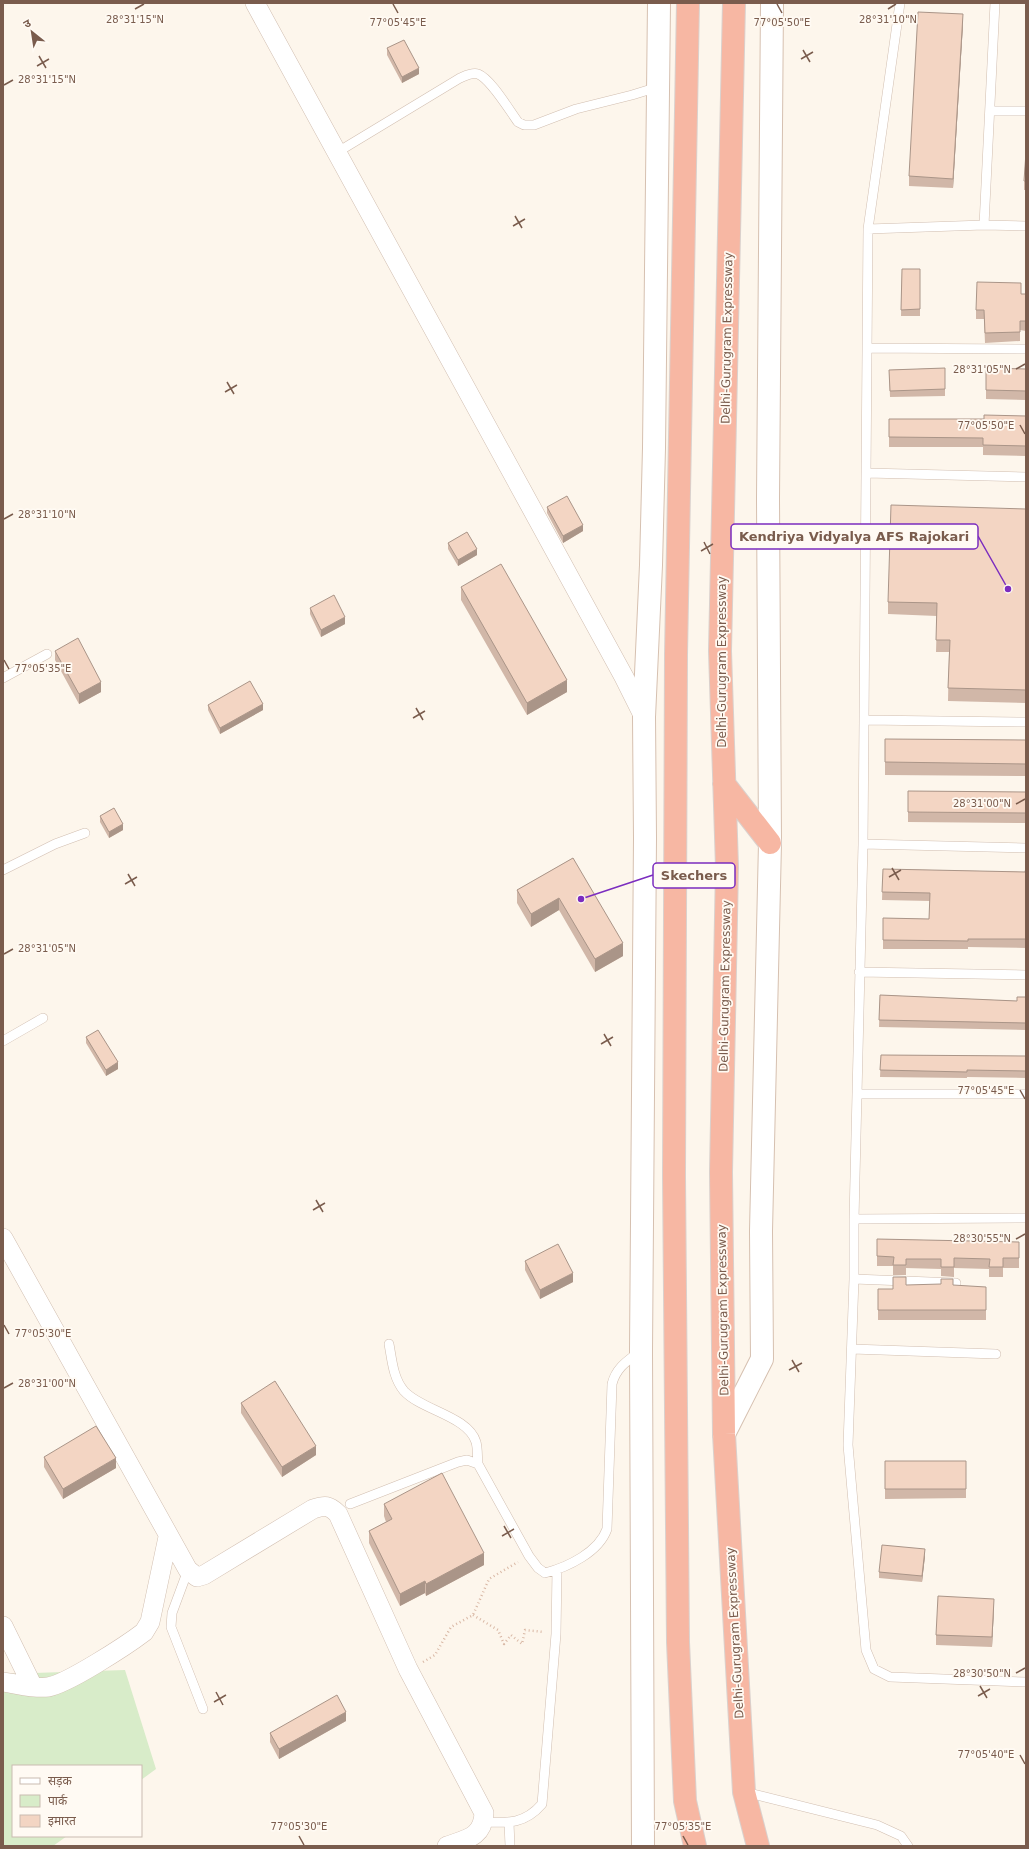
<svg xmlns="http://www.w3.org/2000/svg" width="1029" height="1849" font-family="'DejaVu Sans','Noto Sans Devanagari',sans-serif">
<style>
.green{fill:#d8ecc9}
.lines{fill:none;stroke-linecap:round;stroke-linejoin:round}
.service-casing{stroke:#d1beb0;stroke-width:10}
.minor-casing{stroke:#d1beb0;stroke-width:20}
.secondary-casing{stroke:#d6c0b0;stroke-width:24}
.motorway-casing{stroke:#dad1cd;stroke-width:24}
.path{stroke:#d9b8a5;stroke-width:2.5;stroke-dasharray:1 3;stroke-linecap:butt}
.service{stroke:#fff;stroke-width:9}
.minor{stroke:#fff;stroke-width:19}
.secondary{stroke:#fff;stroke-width:22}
.motorway{stroke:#f7b7a3;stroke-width:22}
.wall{fill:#d1b7a8}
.shaded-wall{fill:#aa9588}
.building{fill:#f3d5c3;stroke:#aa9588}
.ticks{fill:none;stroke:#7a5c4d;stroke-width:1.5}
.labels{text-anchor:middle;stroke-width:3.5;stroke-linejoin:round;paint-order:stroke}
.street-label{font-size:12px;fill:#7a5c4d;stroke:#fffaf3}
.ticks-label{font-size:10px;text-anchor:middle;fill:#7a5c4d;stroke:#fffaf3;stroke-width:3.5;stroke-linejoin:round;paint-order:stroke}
.leader{fill:none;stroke:#7b2cbf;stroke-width:1.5}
.callout-dot{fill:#7b2cbf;stroke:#fffaf3;stroke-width:1.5}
.callout{fill:#fffaf3;stroke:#7b2cbf;stroke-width:1.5}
.callout-label{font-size:13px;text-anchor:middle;font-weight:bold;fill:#7a5c4d}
</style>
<rect width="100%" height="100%" fill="#fdf6ec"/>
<path class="green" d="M 125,1670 L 156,1769 L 141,1780 L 141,1766 L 13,1766 L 13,1836 L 67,1836 L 53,1846 L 3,1846 L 3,1674 Z"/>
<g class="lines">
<defs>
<path id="service" d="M 900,3 L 868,229 L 863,844 L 854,1219 L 854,1279 L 848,1445 L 866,1650 L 874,1669 L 890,1677 L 1026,1682
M 991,111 L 1026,111
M 336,153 L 460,78 C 465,76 472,72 478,74 C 491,79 509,110 518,122 L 524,125 L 534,125 L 576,109 L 632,95 L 658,87
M 984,225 L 995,3
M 868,229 L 984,225 L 1026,226
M 868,348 L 1026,349
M 867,473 L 1026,477
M 3,678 L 47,654
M 865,720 L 1026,722
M 863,844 L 1026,848
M 3,870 L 55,844 L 85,833
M 859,972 L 1026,975
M 3,1041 L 43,1018
M 857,1094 L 1026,1094
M 854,1219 L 1026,1218
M 854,1279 L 956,1283
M 389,1344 C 392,1360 393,1378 404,1391 C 421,1410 468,1416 476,1442 C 478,1449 477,1457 478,1464
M 852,1349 L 996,1354
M 350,1504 L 458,1462 L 467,1460 L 478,1464 L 529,1556 L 538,1568 L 545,1573 C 568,1567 599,1552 607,1529 L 612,1384 C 616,1368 627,1361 639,1352
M 188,1570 L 172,1613 L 171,1627 L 203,1709
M 745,1792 L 877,1825 L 901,1836 L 908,1846
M 484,1822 C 508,1823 525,1824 542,1804 L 556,1634 L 557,1570
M 509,1823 L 510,1846"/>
<path id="minor" d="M 255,3 L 624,677 L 644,717
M 3,1238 L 188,1570 L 197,1577 L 204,1575 L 313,1509 C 325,1505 329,1505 338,1514 L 408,1669 L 484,1813 C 483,1837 467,1839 447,1846
M 3,1626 L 33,1687
M 3,1682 C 18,1684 34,1689 48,1687 C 67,1684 127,1645 144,1632 L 150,1622 L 168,1537"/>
<path id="secondary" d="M 724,1434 L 762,1359 L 761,1231 L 770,843 L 768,499 L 772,3
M 643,1846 L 641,1351 L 645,838 L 644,717 L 651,565 L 654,448 L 659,3"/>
<path id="motorway" d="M 688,3 L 676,655 L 674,1176 L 678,1642 L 685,1801 L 695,1846
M 734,3 L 720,651 L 727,867 L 721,1172 L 724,1434 L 744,1792 L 758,1846
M 724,784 L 770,843"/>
</defs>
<use href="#service" class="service-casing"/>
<use href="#minor" class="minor-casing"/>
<use href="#secondary" class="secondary-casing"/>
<use href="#motorway" class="motorway-casing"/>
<path class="path" d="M 473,1615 L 498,1630 L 504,1644 L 511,1635 L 522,1644 L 525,1630 L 544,1632
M 423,1662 L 435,1655 L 451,1627 L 473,1615 L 489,1579 L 518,1562"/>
<use href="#service" class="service"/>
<use href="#minor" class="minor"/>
<use href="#secondary" class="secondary"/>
<use href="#motorway" class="motorway"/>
</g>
<path class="wall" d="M 963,24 L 953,188 L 909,186 L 909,176 Z
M 387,48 L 419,74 L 402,83 L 387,55 Z
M 1026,152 L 1026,190 L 1024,190 L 1024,181 Z
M 902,269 L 920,269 L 920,316 L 901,316 Z
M 1021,294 L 1026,294 L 1026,331 L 1020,330 L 1020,341 L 985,343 L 984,319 L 976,319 L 976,310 Z
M 945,368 L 945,396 L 890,397 L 889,370 Z
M 986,368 L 1026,369 L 1026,400 L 986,399 Z
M 1026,416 L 1026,456 L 983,455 L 983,447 L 889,447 L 889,419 L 984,419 Z
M 547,507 L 583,531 L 563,543 L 547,513 Z
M 1026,509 L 1026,703 L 948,701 L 949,652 L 936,652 L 937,616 L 888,614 L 888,602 Z
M 448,543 L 477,555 L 458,566 L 448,549 Z
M 461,587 L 567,692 L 527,715 L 461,600 Z
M 310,608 L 345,624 L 321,637 L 310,614 Z
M 55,651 L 101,692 L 79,704 L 55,660 Z
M 208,705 L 263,710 L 220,734 L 208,710 Z
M 885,739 L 1026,740 L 1026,776 L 885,775 Z
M 908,791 L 1026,792 L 1026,823 L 908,822 Z
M 100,816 L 123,830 L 109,838 L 100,822 Z
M 573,858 L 623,956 L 595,972 L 559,910 L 531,927 L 517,903 L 517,890 Z
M 1026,868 L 1026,948 L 968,947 L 968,949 L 883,949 L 883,918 L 929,919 L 930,901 L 882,900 L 883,869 L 1025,872 Z
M 880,995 L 1017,1001 L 1026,997 L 1026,1030 L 879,1027 Z
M 86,1037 L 118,1069 L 106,1076 L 86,1043 Z
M 881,1055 L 1026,1056 L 1026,1078 L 967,1077 L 967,1078 L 880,1077 Z
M 877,1239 L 1019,1242 L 1019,1268 L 1003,1268 L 1003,1277 L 989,1277 L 989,1269 L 954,1268 L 954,1277 L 941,1276 L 941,1269 L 906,1268 L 906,1275 L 893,1275 L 893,1266 L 877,1266 Z
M 525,1261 L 573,1282 L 540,1299 L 525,1270 Z
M 953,1286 L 986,1287 L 986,1320 L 878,1320 L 878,1289 L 893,1289 Z
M 241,1403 L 316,1455 L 282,1477 L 241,1413 Z
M 44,1457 L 116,1468 L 63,1499 L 44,1467 Z
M 885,1461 L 966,1461 L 966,1498 L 885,1499 Z
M 384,1504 L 484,1565 L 426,1596 L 425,1593 L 400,1606 L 369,1543 L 369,1531 L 386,1522 L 384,1516 Z
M 925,1556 L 922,1582 L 879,1578 L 879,1572 Z
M 994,1608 L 992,1647 L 936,1645 L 936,1635 Z
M 346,1721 L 279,1759 L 270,1742 L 270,1733 Z"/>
<path class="shaded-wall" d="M 963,14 L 963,24 L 953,188 L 953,179 Z
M 419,68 L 419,74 L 402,83 L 402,77 Z
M 583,525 L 583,531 L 563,543 L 563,536 Z
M 477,549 L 477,555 L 458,566 L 458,560 Z
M 345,617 L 345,624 L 321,637 L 321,630 Z
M 567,680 L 567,692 L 527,715 L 527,703 Z
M 101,682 L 101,692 L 79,704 L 79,694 Z
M 263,704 L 263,710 L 220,734 L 220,728 Z
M 123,824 L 123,830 L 109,838 L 109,832 Z
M 559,898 L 559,910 L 531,927 L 531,914 Z
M 623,943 L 623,956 L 595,972 L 595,959 Z
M 118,1062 L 118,1069 L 106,1076 L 106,1070 Z
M 573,1273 L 573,1282 L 540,1299 L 540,1290 Z
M 316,1446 L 316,1455 L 282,1477 L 282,1467 Z
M 116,1458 L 116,1468 L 63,1499 L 63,1489 Z
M 925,1549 L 925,1556 L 922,1582 L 922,1576 Z
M 484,1553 L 484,1565 L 426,1596 L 426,1584 Z
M 425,1581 L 425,1593 L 400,1606 L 400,1594 Z
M 994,1599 L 994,1608 L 992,1647 L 992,1637 Z
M 346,1712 L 346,1721 L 279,1759 L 279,1749 Z"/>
<path class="building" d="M 918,12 L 963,14 L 953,179 L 909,176 Z
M 404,40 L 419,68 L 402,77 L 387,48 Z
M 1026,152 L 1026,181 L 1024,181 Z
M 902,269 L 920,269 L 920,309 L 901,310 Z
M 977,282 L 1021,283 L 1021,294 L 1026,294 L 1026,321 L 1020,321 L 1020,332 L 985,333 L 984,310 L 976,310 Z
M 945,368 L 945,389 L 890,391 L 889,370 Z
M 986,368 L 1026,369 L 1026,391 L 986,390 Z
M 984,415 L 1026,416 L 1026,446 L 983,445 L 983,438 L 889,437 L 889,419 L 984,419 Z
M 567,496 L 583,525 L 563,536 L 547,507 Z
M 891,505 L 1026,509 L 1026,690 L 948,688 L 950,640 L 936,640 L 937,603 L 888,602 Z
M 467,532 L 477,549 L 458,560 L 448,543 Z
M 501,564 L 567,680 L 527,703 L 461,587 Z
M 334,595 L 345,617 L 321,630 L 310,608 Z
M 78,638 L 101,682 L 79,694 L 55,651 Z
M 250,681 L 263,704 L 220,728 L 208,705 Z
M 885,739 L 1026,740 L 1026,764 L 885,762 Z
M 908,791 L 1026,792 L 1026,813 L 908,812 Z
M 114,808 L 123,824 L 109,832 L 100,816 Z
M 573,858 L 623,943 L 595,959 L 559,898 L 531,914 L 517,890 Z
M 1026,868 L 1026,939 L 968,939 L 968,941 L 883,940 L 883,918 L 929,919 L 930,893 L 882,892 L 883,869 L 1025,872 Z
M 880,995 L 1017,1001 L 1017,997 L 1026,997 L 1026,1023 L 879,1020 Z
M 98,1030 L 118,1062 L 106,1070 L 86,1037 Z
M 881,1055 L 1026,1056 L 1026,1071 L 967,1070 L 967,1072 L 880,1070 Z
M 877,1239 L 1019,1242 L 1019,1258 L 1003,1258 L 1003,1267 L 989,1267 L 990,1259 L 954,1258 L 954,1267 L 941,1267 L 941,1259 L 906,1259 L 906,1265 L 893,1265 L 894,1257 L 877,1256 Z
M 558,1244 L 573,1273 L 540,1290 L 525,1261 Z
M 893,1277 L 906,1277 L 906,1285 L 941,1284 L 941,1279 L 953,1279 L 953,1285 L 986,1287 L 986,1310 L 878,1310 L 878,1289 L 893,1289 Z
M 275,1381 L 316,1446 L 282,1467 L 241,1403 Z
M 96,1426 L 116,1458 L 63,1489 L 44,1457 Z
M 885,1461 L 966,1461 L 966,1489 L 885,1489 Z
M 442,1473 L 484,1553 L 426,1584 L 425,1581 L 400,1594 L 369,1531 L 392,1519 L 384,1504 Z
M 882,1545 L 925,1549 L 922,1576 L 879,1572 Z
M 938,1596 L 994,1599 L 992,1637 L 936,1635 Z
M 337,1695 L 346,1712 L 279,1749 L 270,1733 Z"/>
<path class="ticks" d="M 393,4 L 398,13M 777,4 L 782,13M 135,9 L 144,4M 888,9 L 896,4M 803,50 L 810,62M 39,56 L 46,68M 801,59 L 813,52M 37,66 L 49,59M 4,85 L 13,80M 515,216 L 522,228M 513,226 L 525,219M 1016,369 L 1025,364M 227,382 L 234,394M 225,392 L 237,385M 1020,425 L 1025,434M 4,519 L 13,514M 704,542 L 710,554M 701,551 L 713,544M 4,660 L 9,669M 416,708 L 423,720M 413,718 L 425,711M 1016,804 L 1025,799M 892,868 L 899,880M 128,874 L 135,886M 889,877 L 901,870M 125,884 L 137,877M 4,954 L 13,949M 604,1034 L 611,1046M 601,1044 L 613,1037M 1020,1090 L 1025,1099M 316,1200 L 323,1212M 313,1210 L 325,1203M 1016,1239 L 1025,1234M 4,1325 L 9,1334M 792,1360 L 799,1372M 789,1370 L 802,1363M 4,1388 L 13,1383M 504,1526 L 511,1538M 502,1536 L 514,1529M 1016,1673 L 1025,1668M 980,1686 L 987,1698M 216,1692 L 223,1705M 978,1696 L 990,1689M 214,1702 L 226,1695M 1020,1755 L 1025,1764M 299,1836 L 304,1845M 683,1836 L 688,1845"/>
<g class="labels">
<g class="street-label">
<text transform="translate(727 338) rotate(-89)" y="4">Delhi-Gurugram Expressway</text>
<text transform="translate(722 662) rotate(-90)" y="4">Delhi-Gurugram Expressway</text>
<text transform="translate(725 986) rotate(-89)" y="4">Delhi-Gurugram Expressway</text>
<text transform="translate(723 1310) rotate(-91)" y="4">Delhi-Gurugram Expressway</text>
<text transform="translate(735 1633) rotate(-93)" y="4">Delhi-Gurugram Expressway</text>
</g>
</g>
<g class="ticks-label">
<text x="135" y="23">28°31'15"N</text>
<text x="888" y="23">28°31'10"N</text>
<text x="398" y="26">77°05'45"E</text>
<text x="782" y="26">77°05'50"E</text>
<text x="47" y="83">28°31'15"N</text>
<text x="982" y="373">28°31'05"N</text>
<text x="986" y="429">77°05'50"E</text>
<text x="47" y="518">28°31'10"N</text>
<text x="43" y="672">77°05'35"E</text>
<text x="982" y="807">28°31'00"N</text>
<text x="47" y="952">28°31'05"N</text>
<text x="986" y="1094">77°05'45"E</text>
<text x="982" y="1242">28°30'55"N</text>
<text x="43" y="1337">77°05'30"E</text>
<text x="47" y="1387">28°31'00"N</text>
<text x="982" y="1677">28°30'50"N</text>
<text x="986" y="1758">77°05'40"E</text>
<text x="299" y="1830">77°05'30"E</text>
<text x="683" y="1830">77°05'35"E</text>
</g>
<path class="leader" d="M1008 589L978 536M581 899L653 875"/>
<g class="callout-dot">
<circle cx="1008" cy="589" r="4"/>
<circle cx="581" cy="899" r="4"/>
</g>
<g class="callout">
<rect x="731" y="524" width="247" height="25" rx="4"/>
<rect x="653" y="863" width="82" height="25" rx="4"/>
</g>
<g class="callout-label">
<text x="854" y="541">Kendriya Vidyalya AFS Rajokari</text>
<text x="694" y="880">Skechers</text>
</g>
<rect width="1029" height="1849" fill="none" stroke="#7a5c4d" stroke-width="8"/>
<rect x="12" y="1765" width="130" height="72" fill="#fffaf3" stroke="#cabbb1"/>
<rect x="20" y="1778" width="20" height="6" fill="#ffffff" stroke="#cabbb1"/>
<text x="48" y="1785" font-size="12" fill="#7a5c4d">सड़क</text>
<rect x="20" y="1795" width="20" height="12" fill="#d8ecc9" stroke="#cabbb1"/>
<text x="48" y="1805" font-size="12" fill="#7a5c4d">पार्क</text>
<rect x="20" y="1815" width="20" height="12" fill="#f3d5c3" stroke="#cabbb1"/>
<text x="48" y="1825" font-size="12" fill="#7a5c4d">इमारत</text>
<g transform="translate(32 32) rotate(330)" stroke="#fffaf3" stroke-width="3" paint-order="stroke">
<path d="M0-3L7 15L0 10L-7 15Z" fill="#7a5c4d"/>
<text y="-6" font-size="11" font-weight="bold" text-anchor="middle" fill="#7a5c4d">उ</text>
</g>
</svg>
